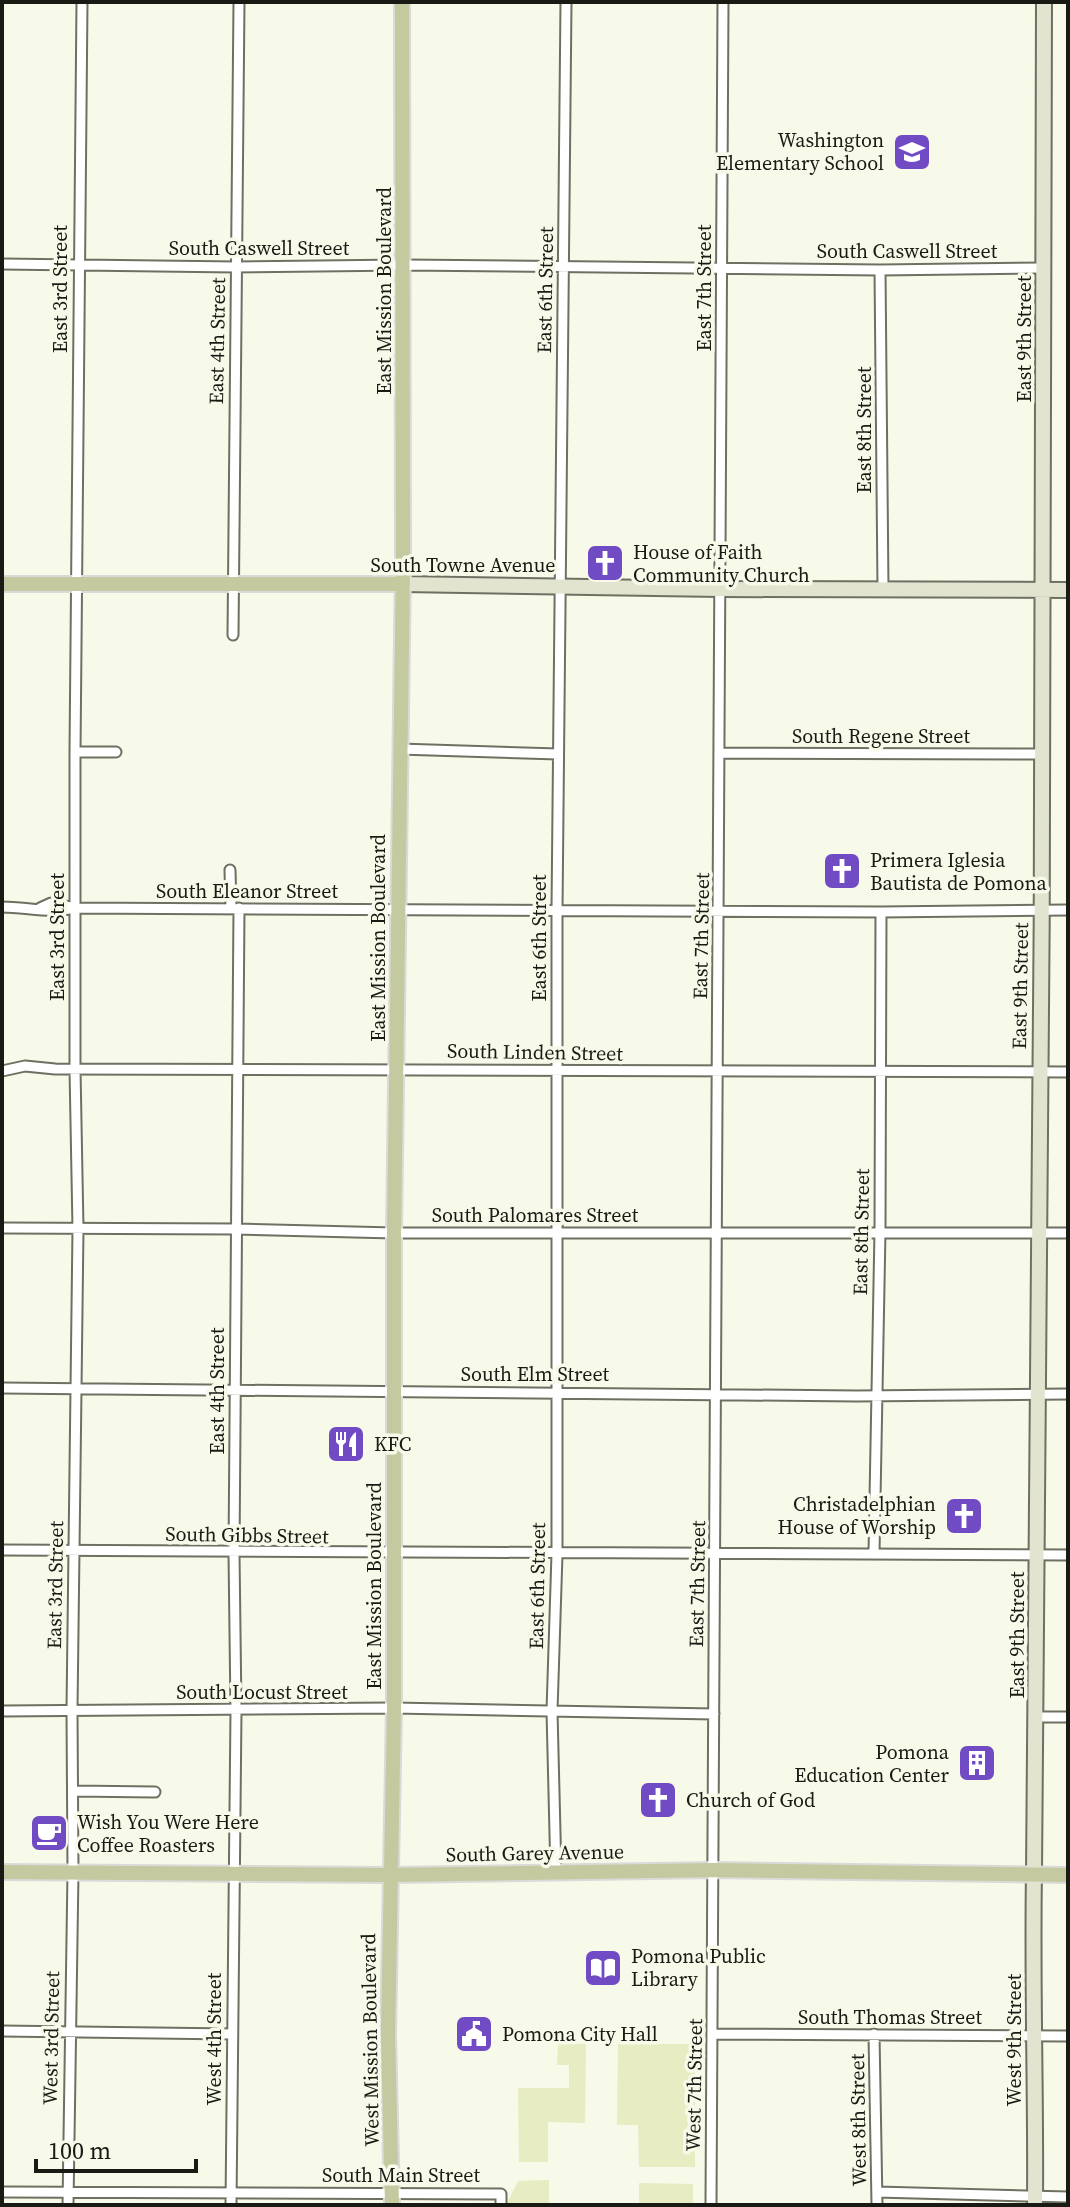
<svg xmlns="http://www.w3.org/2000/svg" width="1070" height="2207" font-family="'Source Serif 4',serif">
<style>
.green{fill:#e7ecc2}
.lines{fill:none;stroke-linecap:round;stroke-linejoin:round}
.street-casing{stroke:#6e7062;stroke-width:13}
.secondary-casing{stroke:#6e7062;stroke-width:18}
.primary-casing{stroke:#dadad9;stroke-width:18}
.street{stroke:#fff;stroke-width:9}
.secondary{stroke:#e2e4cf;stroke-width:14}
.primary{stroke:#c5c9a0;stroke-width:14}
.labels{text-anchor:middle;stroke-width:7;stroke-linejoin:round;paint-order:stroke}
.poi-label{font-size:20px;fill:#191a14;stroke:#f7f9e9;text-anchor:start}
.street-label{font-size:20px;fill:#191a14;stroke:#f7f9e9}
</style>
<rect width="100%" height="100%" fill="#f7f9e9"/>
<path class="green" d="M 558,2043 L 586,2044 L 585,2123 L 548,2122 L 548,2162 L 519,2162 L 518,2088 L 569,2088 L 569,2065 L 557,2065 Z
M 618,2044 L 695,2044 L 695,2167 L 639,2167 L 638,2125 L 617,2125 Z
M 549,2180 L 549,2205 L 506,2205 L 518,2181 Z
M 639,2183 L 693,2184 L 693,2205 L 639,2205 Z"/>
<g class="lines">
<defs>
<path id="street" d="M 2,264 L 236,267 L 404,265 L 880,270 L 1044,268
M 880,270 L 883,589
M 233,635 L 239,2
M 399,749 L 558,754
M 75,752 L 116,752
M 721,753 L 1042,754
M 230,870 L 231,908
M 2,907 C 27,907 51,914 75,908 L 881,912 L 1068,910
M 40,908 L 51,903 L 75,908
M 2,1071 L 25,1066 L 55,1069 L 1068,1072
M 2,1228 L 236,1229 L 394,1233 L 1068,1233
M 2,1388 L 857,1396 L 1068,1394
M 2,1550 L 1068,1555
M 874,1553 L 880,1231 L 881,912
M 2,1711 L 394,1708 L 714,1714
M 1037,1717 L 1068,1717
M 73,1791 L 155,1792
M 556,1874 L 552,1711 L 557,1554 L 557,910 L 566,2
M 2,2031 L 232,2034
M 713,2034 L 1068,2036
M 874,2034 L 877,2205
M 2,2192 L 501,2194 L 501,2205
M 877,2192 L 1068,2197
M 68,2205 L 73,1872 L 72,1710 L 78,1229 L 75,1069 L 75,752 L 82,2
M 231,2205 L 236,1711 L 234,1553 L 239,908
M 711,2205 L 723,2"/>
<path id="secondary" d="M 402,584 L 720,589 L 1068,590
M 1035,2205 C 1036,2094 1032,1984 1034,1873 C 1042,1249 1043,626 1044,2"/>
<path id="primary" d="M 2,584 L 402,584
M 2,1872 L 390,1875 L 715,1870 L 1068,1875
M 392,2205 L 388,2034 L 394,1708 L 394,1233 L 403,564 L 402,2"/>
</defs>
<use href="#street" class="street-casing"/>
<use href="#secondary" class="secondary-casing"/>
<use href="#primary" class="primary-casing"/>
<use href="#street" class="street"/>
<use href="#secondary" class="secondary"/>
<use href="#primary" class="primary"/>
</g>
<defs>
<symbol id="school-square" viewBox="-11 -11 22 22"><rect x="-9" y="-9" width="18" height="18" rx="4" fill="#714bc4" stroke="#f7f9e9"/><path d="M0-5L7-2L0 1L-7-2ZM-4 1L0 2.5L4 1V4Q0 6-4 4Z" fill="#fff"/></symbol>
<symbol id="church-square" viewBox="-11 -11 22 22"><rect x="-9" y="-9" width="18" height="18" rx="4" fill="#714bc4" stroke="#f7f9e9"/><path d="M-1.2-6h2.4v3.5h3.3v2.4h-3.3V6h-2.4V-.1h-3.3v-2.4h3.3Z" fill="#fff"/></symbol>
<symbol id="restaurant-square" viewBox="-11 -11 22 22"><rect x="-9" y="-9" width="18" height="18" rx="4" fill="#714bc4" stroke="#f7f9e9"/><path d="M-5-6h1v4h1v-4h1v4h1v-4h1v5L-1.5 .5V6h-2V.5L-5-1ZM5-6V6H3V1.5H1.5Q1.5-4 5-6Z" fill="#fff"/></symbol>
<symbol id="building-square" viewBox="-11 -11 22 22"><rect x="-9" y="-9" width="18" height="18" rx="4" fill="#714bc4" stroke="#f7f9e9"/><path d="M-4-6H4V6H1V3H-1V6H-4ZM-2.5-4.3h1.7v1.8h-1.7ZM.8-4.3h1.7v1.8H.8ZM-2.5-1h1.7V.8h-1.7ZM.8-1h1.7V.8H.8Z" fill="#fff"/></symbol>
<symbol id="cafe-square" viewBox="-11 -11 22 22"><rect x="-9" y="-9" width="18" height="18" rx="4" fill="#714bc4" stroke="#f7f9e9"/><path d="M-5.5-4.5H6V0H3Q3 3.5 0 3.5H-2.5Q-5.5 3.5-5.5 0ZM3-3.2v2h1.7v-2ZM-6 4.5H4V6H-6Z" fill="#fff"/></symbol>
<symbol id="library-square" viewBox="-11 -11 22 22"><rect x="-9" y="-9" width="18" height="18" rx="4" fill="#714bc4" stroke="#f7f9e9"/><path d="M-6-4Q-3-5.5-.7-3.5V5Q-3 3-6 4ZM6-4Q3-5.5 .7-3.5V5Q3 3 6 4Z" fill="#fff"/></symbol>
<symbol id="civic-square" viewBox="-11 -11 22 22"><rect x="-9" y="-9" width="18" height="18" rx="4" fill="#714bc4" stroke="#f7f9e9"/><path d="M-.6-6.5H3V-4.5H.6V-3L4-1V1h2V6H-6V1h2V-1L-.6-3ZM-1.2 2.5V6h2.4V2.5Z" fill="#fff"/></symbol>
</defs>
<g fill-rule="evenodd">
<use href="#school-square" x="890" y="130" width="44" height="44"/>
<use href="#church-square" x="583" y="541" width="44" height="44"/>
<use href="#church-square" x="820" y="849" width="44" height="44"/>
<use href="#restaurant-square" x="324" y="1422" width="44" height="44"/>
<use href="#church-square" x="942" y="1494" width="44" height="44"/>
<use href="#building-square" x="955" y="1741" width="44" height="44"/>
<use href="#church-square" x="636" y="1778" width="44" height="44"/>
<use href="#cafe-square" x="27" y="1811" width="44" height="44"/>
<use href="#library-square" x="581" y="1946" width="44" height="44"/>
<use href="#civic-square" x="452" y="2012" width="44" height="44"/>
</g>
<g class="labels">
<g class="poi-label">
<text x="884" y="147" text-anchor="end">Washington<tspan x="884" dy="23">Elementary School</tspan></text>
<text x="633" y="559">House of Faith<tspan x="633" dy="23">Community Church</tspan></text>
<text x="870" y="867">Primera Iglesia<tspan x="870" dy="23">Bautista de Pomona</tspan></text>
<text x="374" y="1451">KFC</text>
<text x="936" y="1511" text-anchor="end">Christadelphian<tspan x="936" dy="23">House of Worship</tspan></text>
<text x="949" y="1759" text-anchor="end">Pomona<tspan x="949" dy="23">Education Center</tspan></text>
<text x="686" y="1807">Church of God</text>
<text x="77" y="1829">Wish You Were Here<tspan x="77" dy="23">Coffee Roasters</tspan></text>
<text x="631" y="1963">Pomona Public<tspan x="631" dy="23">Library</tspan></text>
<text x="502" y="2041">Pomona City Hall</text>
</g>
<g class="street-label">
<text x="259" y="255">South Caswell Street</text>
<text x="907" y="258">South Caswell Street</text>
<text transform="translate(704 288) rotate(-90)" y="7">East 7th Street</text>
<text transform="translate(60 289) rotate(-90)" y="7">East 3rd Street</text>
<text transform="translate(545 290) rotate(-89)" y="7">East 6th Street</text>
<text transform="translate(384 291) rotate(-90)" y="7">East Mission Boulevard</text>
<text transform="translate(1024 339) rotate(-90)" y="7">East 9th Street</text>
<text transform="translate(217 341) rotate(-89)" y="7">East 4th Street</text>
<text transform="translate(864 430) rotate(-90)" y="7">East 8th Street</text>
<text x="463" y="572">South Towne Avenue</text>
<text x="881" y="743">South Regene Street</text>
<text x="247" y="898">South Eleanor Street</text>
<text transform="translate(701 936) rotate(-89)" y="7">East 7th Street</text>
<text transform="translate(57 937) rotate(-90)" y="7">East 3rd Street</text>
<text transform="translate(378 938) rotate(-90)" y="7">East Mission Boulevard</text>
<text transform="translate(539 938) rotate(-90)" y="7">East 6th Street</text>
<text transform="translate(1020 986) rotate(-89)" y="7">East 9th Street</text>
<text transform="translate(535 1052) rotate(1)" y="7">South Linden Street</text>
<text x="535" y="1222">South Palomares Street</text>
<text transform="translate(861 1232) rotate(-89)" y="7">East 8th Street</text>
<text x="535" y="1381">South Elm Street</text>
<text transform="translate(217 1391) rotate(-90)" y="7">East 4th Street</text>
<text transform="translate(247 1535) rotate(1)" y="7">South Gibbs Street</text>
<text transform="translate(697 1584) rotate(-89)" y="7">East 7th Street</text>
<text transform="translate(55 1585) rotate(-89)" y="7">East 3rd Street</text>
<text transform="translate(374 1586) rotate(-90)" y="7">East Mission Boulevard</text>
<text transform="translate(537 1586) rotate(-89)" y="7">East 6th Street</text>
<text transform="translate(1017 1635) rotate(-90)" y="7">East 9th Street</text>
<text x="262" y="1699">South Locust Street</text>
<text transform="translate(535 1853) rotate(-1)" y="7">South Garey Avenue</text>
<text x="890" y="2024">South Thomas Street</text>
<text transform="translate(51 2038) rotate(-89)" y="7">West 3rd Street</text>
<text transform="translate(214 2039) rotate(-90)" y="7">West 4th Street</text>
<text transform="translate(370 2040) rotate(-91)" y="7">West Mission Boulevard</text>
<text transform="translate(1014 2040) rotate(-90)" y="7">West 9th Street</text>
<text transform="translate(694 2085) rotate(-89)" y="7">West 7th Street</text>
<text transform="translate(858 2120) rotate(-91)" y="7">West 8th Street</text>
<text x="401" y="2182">South Main Street</text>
</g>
</g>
<rect width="1070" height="2207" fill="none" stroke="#191a14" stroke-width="8"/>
<path d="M36 2159v12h160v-12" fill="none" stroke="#191a14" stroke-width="4"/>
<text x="48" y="2159" font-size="24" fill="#191a14" stroke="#f7f9e9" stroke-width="6" paint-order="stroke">100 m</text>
</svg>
